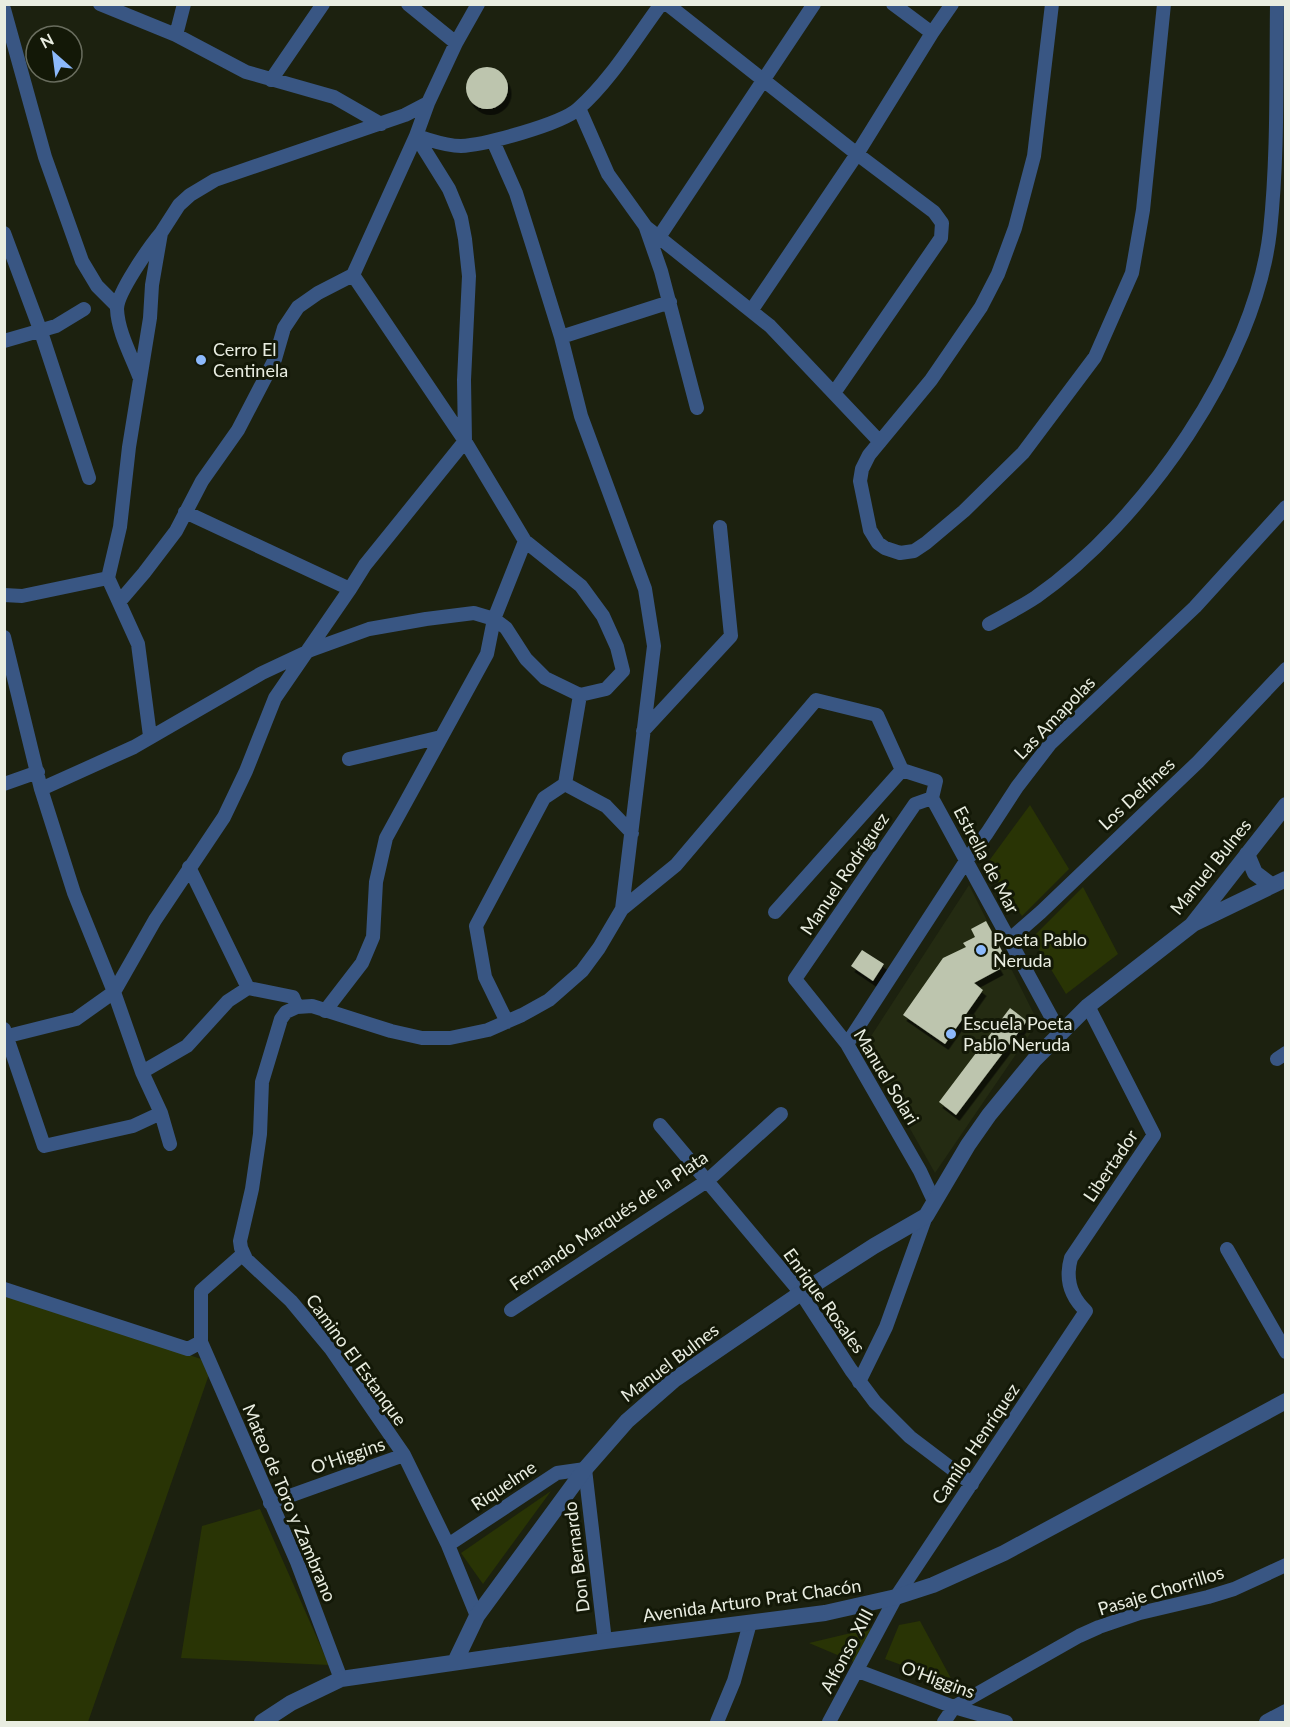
<svg xmlns="http://www.w3.org/2000/svg" width="1290" height="1727" font-family="Lato,sans-serif">
<style>
.built{fill:#242b12}
.green{fill:#293405}
.building{fill:#bdc5ae;filter:url(#shadow)}
.lines{fill:none;stroke-linecap:round;stroke-linejoin:round}
.minor{stroke:#395683;stroke-width:14}
.tertiary{stroke:#395683;stroke-width:16}
.poi-dot{fill:#8cb9fc;stroke:#131807;stroke-width:2}
.labels{text-anchor:middle;stroke-width:6;stroke-linejoin:round;paint-order:stroke}
.poi-label{font-size:18px;fill:#e9ede1;stroke:#131807;text-anchor:start}
.street-label{font-size:18px;fill:#e9ede1;stroke:#131807}
</style>
<defs>
<filter id="shadow"><feDropShadow dx="3.5" dy="6" stdDeviation="0" flood-color="#0009"/></filter>
</defs>
<rect width="100%" height="100%" fill="#1c210f"/>
<path class="built" d="M 969,885 L 1038,1022 L 935,1173 L 864,1047 Z"/>
<path class="green" d="M 1030,805 L 1069,869 L 1022,916 L 986,865 Z
M 1083,887 L 1118,954 L 1066,994 L 1032,938 Z
M 5,1293 L 213,1363 L 88,1722 L 5,1722 Z
M 551,1491 L 483,1584 L 461,1553 Z
M 260,1509 L 329,1665 L 181,1658 L 202,1526 Z
M 920,1621 L 954,1684 L 885,1659 L 899,1625 Z
M 872,1628 L 854,1662 L 809,1643 Z"/>
<path class="building" d="M466 88a21 21 0 1 1 42 0a21 21 0 1 1-42 0Z
M 986,921 L 1003,953 L 994,958 L 1000,969 L 974,983 L 983,990 L 945,1044 L 903,1015 L 943,958 L 966,947 L 963,943 L 975,937 L 971,929 Z
M 862,950 L 884,964 L 873,981 L 851,966 Z
M 1010,1008 L 1027,1021 L 956,1115 L 939,1102 Z"/>
<g class="lines">
<path class="minor" d="M 100,4 L 176,35 L 246,72 L 334,97 L 381,124
M 408,4 L 456,43
M 667,4 L 857,154 L 934,212 L 942,223 L 941,238 L 834,393
M 893,4 L 932,33
M 1052,4 L 1034,156 L 1015,228 L 998,274 L 981,307 L 931,380 L 869,455 L 862,469 L 860,481 L 870,530 L 878,543 L 885,548 L 900,553 L 914,551 L 926,543 L 964,511 L 1023,453 L 1095,357 L 1132,273 L 1143,210 L 1164,4
M 4,9 L 45,157 L 82,261 L 97,286 L 117,306
M 176,35 L 184,4
M 271,80 L 323,4
M 579,108 L 608,174 L 646,227 L 770,326 L 880,442
M 416,136 C 431,140 445,146 461,146 C 485,145 561,124 578,109 C 611,80 635,39 661,4
M 646,228 L 661,271 L 697,408
M 4,233 L 41,332 L 89,478
M 659,237 L 814,4
M 751,311 L 857,154 L 932,33 L 952,4
M 561,337 L 670,302
M 4,341 L 56,326 L 84,309
M 139,376 C 131,355 118,332 117,309 C 117,293 150,246 161,233
M 185,512 L 350,589
M 4,595 L 22,596 L 108,578
M 120,601 L 144,573 L 176,531 L 202,481 L 238,430 L 275,359 L 284,328 L 298,307 L 318,293 L 353,275 L 416,136 L 428,103 L 456,43 L 478,4
M 989,624 C 1005,615 1021,607 1036,597 C 1143,522 1255,363 1270,231 C 1278,156 1276,80 1277,4
M 4,637 L 41,789 L 74,893 L 114,992 L 142,1072 L 161,1113 L 170,1144
M 643,731 L 731,636 L 720,527
M 150,736 L 138,644 L 108,578 L 120,527 L 129,447 L 150,318 L 152,285 L 161,233 L 179,205 L 190,195 L 215,180 L 405,115 L 428,103
M 349,759 L 441,737
M 4,784 L 38,772
M 565,784 L 606,806 L 632,833
M 41,789 L 134,747 L 262,673 L 311,650 L 369,629 L 426,619 L 474,613 L 494,619 L 506,628 L 526,659 L 545,678 L 580,695 L 606,689 L 623,671 L 617,647 L 603,616 L 581,586 L 525,541 L 465,441 L 464,380 L 469,276 L 465,239 L 461,218 L 449,189 L 416,136
M 932,798 L 915,804 L 795,979 L 847,1044 L 920,1171 L 934,1201
M 932,798 L 1060,1033
M 189,867 L 248,988
M 622,909 L 676,865 L 816,700 L 877,715 L 902,770 L 936,781 L 932,798
M 775,912 L 902,770
M 1009,940 L 1041,912 L 1198,762 L 1286,669
M 325,1011 L 362,963 L 373,937 L 376,882 L 386,838 L 487,654 L 494,619 L 525,541
M 507,1022 L 485,977 L 476,926 L 544,798 L 565,784 L 580,695
M 4,1029 L 44,1146 L 133,1126 L 161,1113
M 4,1037 L 76,1019 L 114,992 L 155,920 L 224,817 L 246,771 L 275,698 L 350,589 L 365,565 L 465,441 L 353,275
M 847,1044 L 966,861 L 987,833 L 1017,787 L 1050,744 L 1195,607 L 1286,507
M 1277,1059 L 1286,1053
M 142,1072 L 187,1046 L 228,1001 L 248,988 L 293,997 L 297,1007
M 660,1125 L 801,1293 L 851,1370 L 875,1402 L 910,1437 L 972,1484
M 1227,1249 L 1286,1352
M 243,1254 L 201,1291 L 201,1342 L 297,1562 L 341,1679
M 4,1289 L 188,1349 L 201,1342
M 511,1310 L 707,1181 L 781,1114
M 859,1382 L 886,1327 L 926,1216
M 270,1503 L 404,1455
M 448,1545 L 557,1473 L 585,1469 L 605,1641
M 477,1616 L 448,1545 L 404,1455 L 331,1349 L 291,1301 L 246,1259 L 241,1248 L 240,1241 L 252,1189 L 260,1134 L 262,1082 L 281,1019 L 286,1012 L 297,1007 L 312,1006 L 391,1031 L 422,1038 L 450,1038 L 488,1030 L 522,1015 L 549,1000 L 582,971 L 599,948 L 622,909 L 654,646 L 645,589 L 581,416 L 561,337 L 534,250 L 516,193 L 493,141
M 858,1671 L 954,1707 L 1006,1722
M 717,1722 L 734,1681 L 750,1623
M 829,1722 L 896,1597 L 1086,1311 C 1070,1296 1065,1279 1071,1258 L 1154,1135 L 1088,1006
M 944,1722 L 954,1707 L 1079,1636 L 1099,1627 L 1140,1613 L 1208,1597 L 1234,1589 L 1286,1565"/>
<path class="tertiary" d="M 1247,854 L 1255,873 L 1271,885
M 1195,923 L 1286,879
M 455,1662 L 477,1616 L 585,1469 L 627,1421 L 674,1380 L 801,1293 L 874,1246 L 926,1216 L 968,1145 L 989,1115 L 1035,1059 L 1088,1006 L 1192,925 L 1286,805
M 262,1722 L 291,1703 L 341,1679 L 605,1641 L 825,1613 L 896,1597 L 933,1585 L 1004,1553 L 1286,1401
M 1267,1722 L 1286,1712"/>
</g>
<g class="poi-dot">
<circle cx="201" cy="360" r="6"/>
<circle cx="981" cy="950" r="6"/>
<circle cx="951" cy="1034" r="6"/>
</g>
<g class="labels">
<g class="poi-label">
<text x="213" y="356">Cerro El<tspan x="213" dy="21">Centinela</tspan></text>
<text x="993" y="946">Poeta Pablo<tspan x="993" dy="21">Neruda</tspan></text>
<text x="963" y="1030">Escuela Poeta<tspan x="963" dy="21">Pablo Neruda</tspan></text>
</g>
<g class="street-label">
<text transform="translate(1055 718) rotate(-46)" y="6">Las Amapolas</text>
<text transform="translate(1137 794) rotate(-43)" y="6">Los Delfines</text>
<text transform="translate(986 860) rotate(62)" y="6">Estrella de Mar</text>
<text transform="translate(1211 867) rotate(-51)" y="6">Manuel Bulnes</text>
<text transform="translate(845 874) rotate(-56)" y="6">Manuel Rodríguez</text>
<text transform="translate(886 1077) rotate(59)" y="6">Manuel Solari</text>
<text transform="translate(1111 1166) rotate(-56)" y="6">Libertador</text>
<text transform="translate(609 1221) rotate(-34)" y="6">Fernando Marqués de la Plata</text>
<text transform="translate(824 1301) rotate(54)" y="6">Enrique Rosales</text>
<text transform="translate(356 1360) rotate(54)" y="6">Camino El Estanque</text>
<text transform="translate(670 1363) rotate(-37)" y="6">Manuel Bulnes</text>
<text transform="translate(976 1444) rotate(-56)" y="6">Camilo Henríquez</text>
<text transform="translate(348 1456) rotate(-19)" y="6">O'Higgins</text>
<text transform="translate(504 1486) rotate(-34)" y="6">Riquelme</text>
<text transform="translate(289 1503) rotate(67)" y="6">Mateo de Toro y Zambrano</text>
<text transform="translate(577 1557) rotate(-97)" y="6">Don Bernardo</text>
<text transform="translate(1161 1591) rotate(-17)" y="6">Pasaje Chorrillos</text>
<text transform="translate(752 1601) rotate(-8)" y="6">Avenida Arturo Prat Chacón</text>
<text transform="translate(847 1651) rotate(-62)" y="6">Alfonso XIII</text>
<text transform="translate(938 1680) rotate(20)" y="6">O'Higgins</text>
</g>
</g>
<rect width="1290" height="1727" fill="none" stroke="#e9ede1" stroke-width="12"/>
<g transform="translate(54 54) rotate(332)"><circle r="28" fill="#131807" stroke="#696d5e" stroke-width="1.5"/>
<path d="M0-4.5L10 22L0 15L-10 22Z" fill="#8cb9fc"/>
<text y="-9" font-size="16" font-weight="bold" text-anchor="middle" fill="#e9ede1">N</text>
</g>
</svg>
